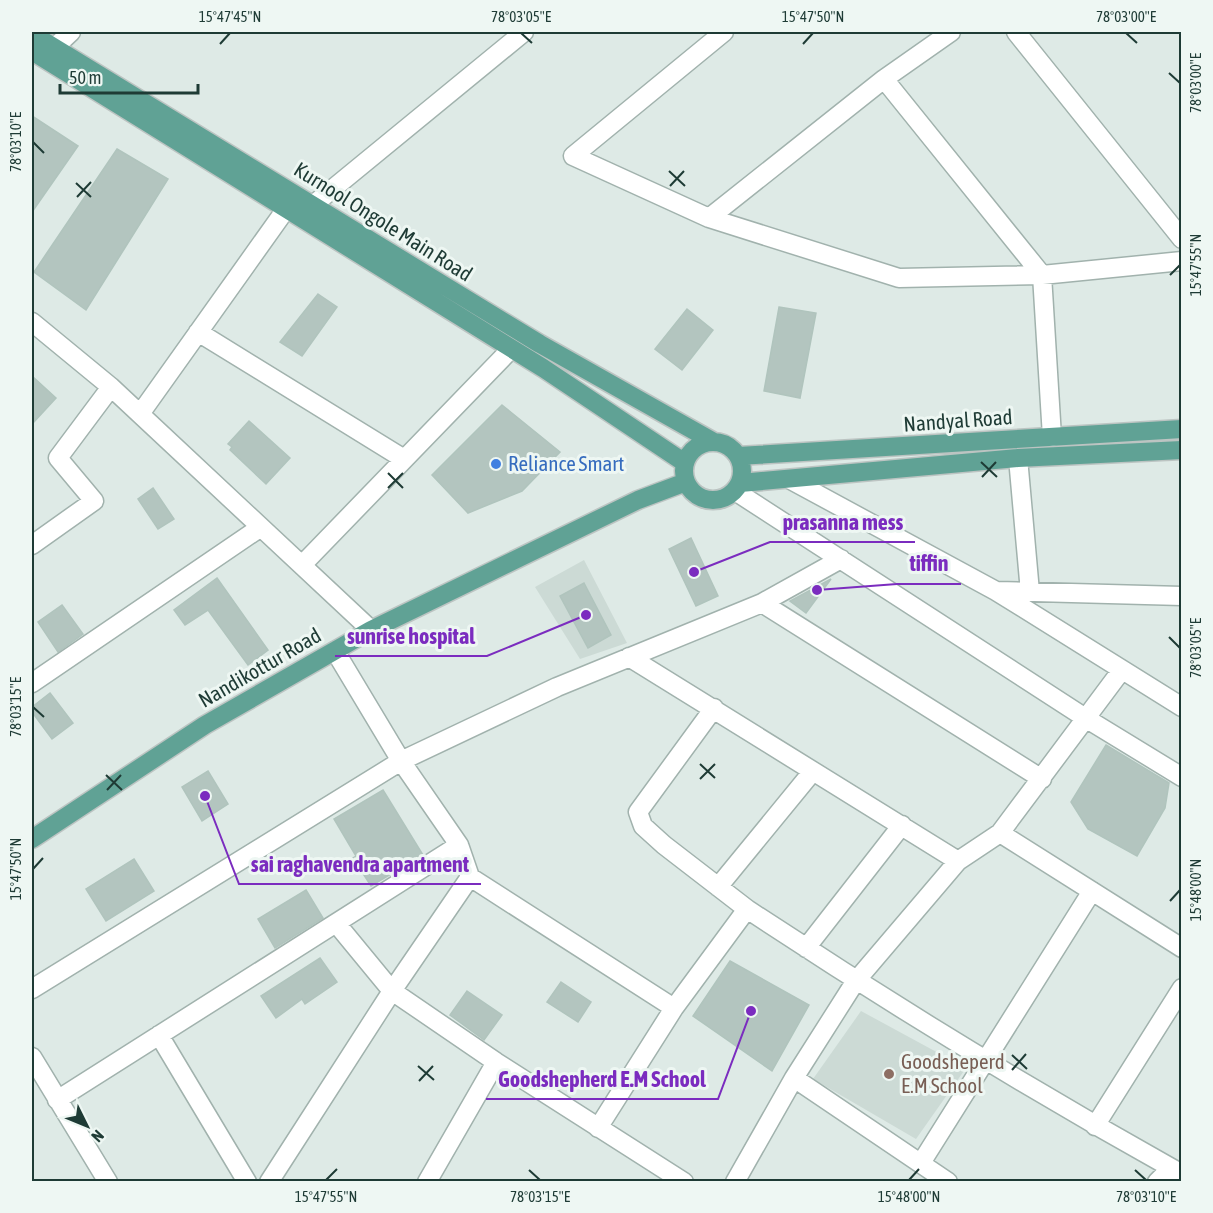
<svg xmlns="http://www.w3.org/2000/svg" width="1213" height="1213" font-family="'Asap Condensed',sans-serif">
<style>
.built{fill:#ccdad5}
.building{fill:#b3c5bf;stroke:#b0c4bd;stroke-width:1.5}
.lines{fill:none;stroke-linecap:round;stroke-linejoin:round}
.minor-casing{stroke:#a1b2ad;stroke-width:21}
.major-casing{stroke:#bcc4c2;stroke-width:21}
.minor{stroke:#fff;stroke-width:18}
.major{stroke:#60a295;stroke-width:18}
.ticks{fill:none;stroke:#1e3b35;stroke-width:2}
.shop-dot{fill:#3f7fe0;stroke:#eef7f3;stroke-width:2}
.education-dot{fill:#8d6e63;stroke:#eef7f3;stroke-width:2}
.labels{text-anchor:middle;stroke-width:6;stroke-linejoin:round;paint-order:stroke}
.street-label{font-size:21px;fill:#1e3b35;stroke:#eef7f3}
.shop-label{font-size:21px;fill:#366cbe;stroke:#eef7f3;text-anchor:start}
.education-label{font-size:21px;fill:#785e54;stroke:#eef7f3;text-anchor:start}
.leader{fill:none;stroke:#7b2cbf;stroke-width:2}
.callout-dot{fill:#7b2cbf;stroke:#eef7f3;stroke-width:2}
.callout-label{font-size:22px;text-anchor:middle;font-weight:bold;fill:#7b2cbf;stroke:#eef7f3;stroke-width:6;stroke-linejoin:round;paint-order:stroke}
.neatline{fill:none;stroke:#1e3b35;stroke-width:2}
.ticks-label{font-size:15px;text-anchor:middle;fill:#1e3b35}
</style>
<rect width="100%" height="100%" fill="#deeae6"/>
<path class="built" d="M 584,560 L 627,643 L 580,659 L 535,587 Z
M 861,1011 L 966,1068 L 916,1139 L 813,1079 Z"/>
<path class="building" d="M 32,116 L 78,146 L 32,212 Z
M 117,149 L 168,179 L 86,310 L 34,272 Z
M 318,294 L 337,307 L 302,356 L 280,342 Z
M 779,307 L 816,313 L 800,398 L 764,391 Z
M 687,309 L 713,330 L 682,370 L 655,349 Z
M 32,376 L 56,398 L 32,424 Z
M 502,405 L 560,452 L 522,491 L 468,513 L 432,475 Z
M 249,421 L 290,458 L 266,484 L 230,450 L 232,447 L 228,444 Z
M 153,488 L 174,519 L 158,529 L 138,499 Z
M 691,538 L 718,596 L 696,606 L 669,549 Z
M 217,578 L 268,650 L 248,665 L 208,610 L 185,625 L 174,610 Z
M 831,579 L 806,613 L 790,601 Z
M 584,583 L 611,635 L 588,648 L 560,596 Z
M 62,605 L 83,634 L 58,652 L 38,622 Z
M 50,693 L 73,723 L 52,739 L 32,712 L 32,707 Z
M 1106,745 L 1169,783 L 1165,808 L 1137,856 L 1088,829 L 1071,802 Z
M 208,771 L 228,804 L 202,821 L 182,787 Z
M 383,790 L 423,855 L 371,886 L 353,858 L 356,856 L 334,819 Z
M 134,859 L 154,891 L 106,921 L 86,889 Z
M 306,890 L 323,918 L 275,948 L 258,919 Z
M 320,958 L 337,982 L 305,1004 L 302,999 L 276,1018 L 261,996 Z
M 730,961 L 809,1005 L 772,1071 L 693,1016 Z
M 561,982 L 591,1002 L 578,1022 L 547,1002 Z
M 467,991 L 502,1015 L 484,1040 L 450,1015 Z"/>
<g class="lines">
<defs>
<path id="minor" d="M 724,32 L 573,156 L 709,218 L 899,278 L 1042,275 L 1182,261
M 1016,32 L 1182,239
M 54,48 L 71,32
M 884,79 L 951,32
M 313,205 L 524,32
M 709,218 L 884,79 L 1042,275 L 1052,437
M 32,322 L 111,387 L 371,630
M 198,332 L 404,459
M 140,414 L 286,209
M 1018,458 L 1030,592
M 791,480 L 996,591 L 1182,707
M 735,491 L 1087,719 L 1182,777
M 32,545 L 94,501 L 58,458 L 111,387
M 302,565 L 511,349
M 997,591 L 1182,596
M 762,603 L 1042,779
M 335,651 L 401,761 L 459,845 L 470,877 L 674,1008
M 629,657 L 958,861
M 32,683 L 261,527
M 714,708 L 638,812 L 643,826 L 664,845 L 747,909
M 1000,833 L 1182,948
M 718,887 L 813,771
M 336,923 L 392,991 L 496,1062 L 684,1182
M 806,948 L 902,825
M 32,989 L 401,761 L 557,687 L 762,603 L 841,559
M 159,1035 L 247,1182
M 32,1057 L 108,1182
M 794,1078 L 948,1182
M 57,1100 L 459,845
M 1095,1126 L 1182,988
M 598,1128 L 674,1008 L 747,909 C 889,1003 1033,1091 1182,1174
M 921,1163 L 1092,891
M 269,1182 L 392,991 L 470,877
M 427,1182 L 496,1062
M 735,1182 L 794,1078 L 855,982 L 958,861 L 1000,833 L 1121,671
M 1157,1182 L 1171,1168"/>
<path id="major" d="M 32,34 L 540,344 L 714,442
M 32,51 L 543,368 L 685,463
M684 471a29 29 0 1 1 58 0a29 29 0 1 1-58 0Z
M 738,456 L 1182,429
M 740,483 L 1018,458 L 1182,450
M 32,839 L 205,725 L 371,630 L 638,500 L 686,482"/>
</defs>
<use href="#minor" class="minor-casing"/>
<use href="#major" class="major-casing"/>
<use href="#minor" class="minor"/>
<use href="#major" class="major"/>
</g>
<path class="ticks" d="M 521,33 L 532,43M 1126,33 L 1137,43M 220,44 L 230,33M 803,44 L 813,33M 1169,73 L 1180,83M 33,142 L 44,153M 669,171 L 685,186M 76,183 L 91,197M 670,186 L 684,171M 77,197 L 91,182M 1170,275 L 1180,265M 981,462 L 997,477M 388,473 L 403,488M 982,477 L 996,462M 388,488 L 403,473M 1169,637 L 1180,648M 33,707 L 44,717M 700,764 L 715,778M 106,775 L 122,790M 700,779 L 715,764M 107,790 L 121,775M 33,869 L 43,858M 1170,901 L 1180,890M 1012,1055 L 1027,1069M 418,1066 L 434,1080M 1012,1070 L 1026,1054M 419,1081 L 433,1066M 529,1170 L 540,1180M 1135,1170 L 1146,1180M 326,1180 L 337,1169M 909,1180 L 919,1169"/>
<circle class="shop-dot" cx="496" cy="464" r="6"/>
<circle class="education-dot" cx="889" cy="1074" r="6"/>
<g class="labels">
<g class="street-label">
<text transform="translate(383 222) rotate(32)" y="7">Kurnool Ongole Main Road</text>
<text transform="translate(958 421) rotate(-4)" y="7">Nandyal Road</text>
<text transform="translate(260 668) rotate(-30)" y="7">Nandikottur Road</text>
</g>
<g class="shop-label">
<text x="508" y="471">Reliance Smart</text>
</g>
<g class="education-label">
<text x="901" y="1069">Goodsheperd<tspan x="901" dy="24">E.M School</tspan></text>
</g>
</g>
<path class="leader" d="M694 572L770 542H915M817 590L897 584H961M586 615L487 656H335M205 796L239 884H481M751 1011L718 1099H486"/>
<g class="callout-dot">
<circle cx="694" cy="572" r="6"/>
<circle cx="817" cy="590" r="6"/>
<circle cx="586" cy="615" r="6"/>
<circle cx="205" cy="796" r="6"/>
<circle cx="751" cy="1011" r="6"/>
</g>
<g class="callout-label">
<text x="843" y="530">prasanna mess</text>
<text x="929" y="571">tiffin</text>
<text x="411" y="644">sunrise hospital</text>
<text x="360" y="872">sai raghavendra apartment</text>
<text x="602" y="1087">Goodshepherd E.M School</text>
</g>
<rect width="1213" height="1213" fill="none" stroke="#eef7f3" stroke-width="66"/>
<g transform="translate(87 1126) rotate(133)" stroke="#eef7f3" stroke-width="4.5" paint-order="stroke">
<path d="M0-4.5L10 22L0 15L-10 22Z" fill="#1e3b35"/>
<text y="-9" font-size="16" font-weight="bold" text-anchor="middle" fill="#1e3b35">N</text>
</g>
<path d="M60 84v9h138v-9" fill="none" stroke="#1e3b35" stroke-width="3"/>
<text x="69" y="84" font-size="18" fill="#1e3b35" stroke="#eef7f3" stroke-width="4.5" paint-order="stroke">50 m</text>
<rect x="33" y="33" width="1147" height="1147" class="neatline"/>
<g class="ticks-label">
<text x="230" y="22">15°47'45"N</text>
<text x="521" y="22">78°03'05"E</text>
<text x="813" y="22">15°47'50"N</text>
<text x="1126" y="22">78°03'00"E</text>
<text transform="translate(1196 83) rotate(-90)" y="5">78°03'00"E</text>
<text transform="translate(16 142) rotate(-90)" y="5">78°03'10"E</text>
<text transform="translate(1196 265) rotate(-90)" y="5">15°47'55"N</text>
<text transform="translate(1196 648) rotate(-90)" y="5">78°03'05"E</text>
<text transform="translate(16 707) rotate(-90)" y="5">78°03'15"E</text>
<text transform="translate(16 869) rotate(-90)" y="5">15°47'50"N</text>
<text transform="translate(1196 890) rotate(-90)" y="5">15°48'00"N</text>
<text x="326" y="1202">15°47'55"N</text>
<text x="540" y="1202">78°03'15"E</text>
<text x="909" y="1202">15°48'00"N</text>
<text x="1146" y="1202">78°03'10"E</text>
</g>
</svg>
